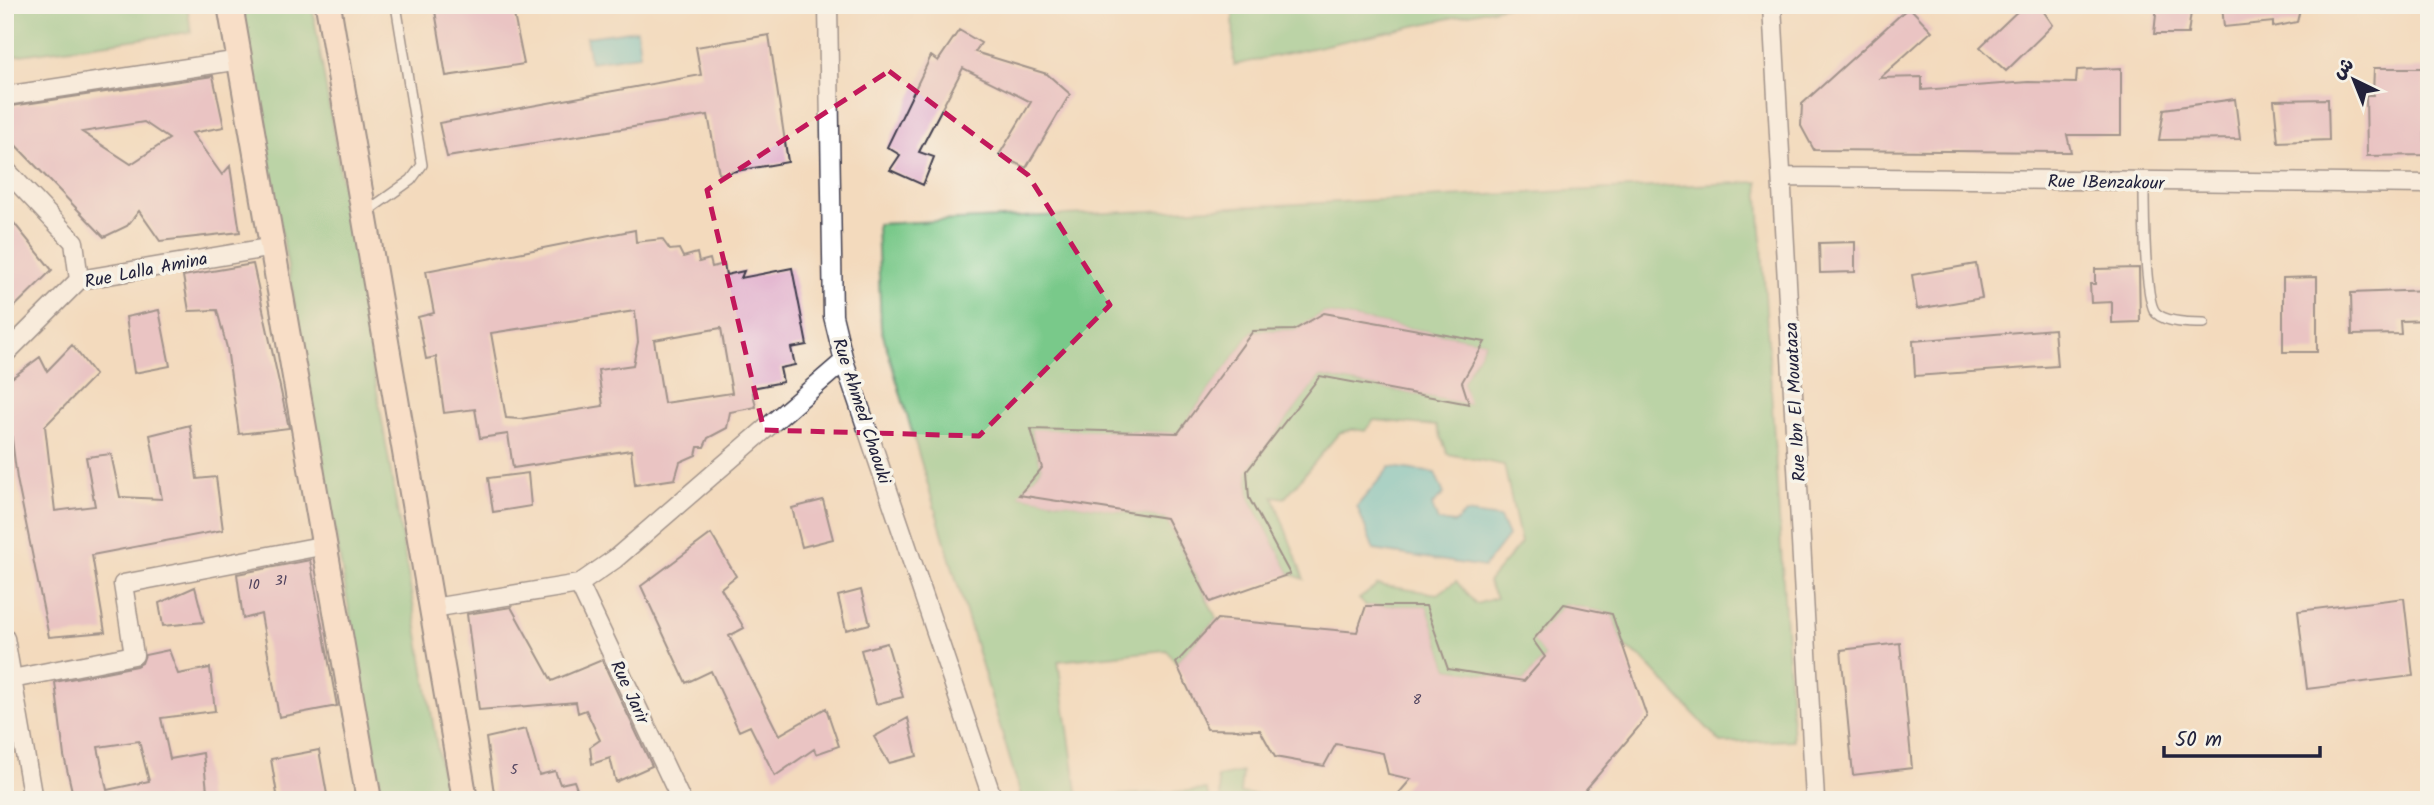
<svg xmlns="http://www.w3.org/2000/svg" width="2434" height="805" font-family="Kalam,'Playpen Sans Arabic',sans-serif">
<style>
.green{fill:#79c98a;stroke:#4e7662;stroke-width:2}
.water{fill:#57c5cc;stroke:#3c7484;stroke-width:2}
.building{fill:#dfa8cb;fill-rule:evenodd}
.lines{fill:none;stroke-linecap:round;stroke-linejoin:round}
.lane-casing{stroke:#413e4e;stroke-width:12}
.street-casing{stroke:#413e4e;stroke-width:21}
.secondary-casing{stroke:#413e4e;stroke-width:28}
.lane{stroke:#fff;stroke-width:9}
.street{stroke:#fff;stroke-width:18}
.secondary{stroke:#fee3d2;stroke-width:24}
.marked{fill:none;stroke:#c2185b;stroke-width:5;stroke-dasharray:14 9;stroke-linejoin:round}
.labels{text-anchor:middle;stroke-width:7;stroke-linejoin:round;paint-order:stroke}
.number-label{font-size:14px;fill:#51445f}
.street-label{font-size:18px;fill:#22223b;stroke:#f7f3e8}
</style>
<rect width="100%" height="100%" fill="#f7f3e8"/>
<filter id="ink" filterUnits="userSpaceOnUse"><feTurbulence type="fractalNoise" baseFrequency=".0143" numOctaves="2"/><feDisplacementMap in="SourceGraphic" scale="14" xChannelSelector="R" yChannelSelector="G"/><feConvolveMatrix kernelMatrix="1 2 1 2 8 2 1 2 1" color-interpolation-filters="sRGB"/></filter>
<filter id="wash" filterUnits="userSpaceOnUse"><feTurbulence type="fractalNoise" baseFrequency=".00686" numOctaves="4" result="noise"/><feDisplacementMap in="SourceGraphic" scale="28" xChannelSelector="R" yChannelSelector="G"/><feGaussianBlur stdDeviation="1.57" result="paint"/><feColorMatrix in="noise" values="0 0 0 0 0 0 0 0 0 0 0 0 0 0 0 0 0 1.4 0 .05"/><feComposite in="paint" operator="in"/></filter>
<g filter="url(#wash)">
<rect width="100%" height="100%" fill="#f3dabd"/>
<path class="green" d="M 5,5 L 187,5 L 191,32 L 5,57 Z
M 241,5 L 312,5 L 446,800 L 383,800 Z
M 1233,5 L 1511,5 L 1234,65 Z
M 1758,182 L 1793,740 L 1721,743 L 1642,658 L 1623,646 L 1612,614 L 1564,604 L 1534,640 L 1545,657 L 1524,681 L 1448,669 L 1426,606 L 1366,606 L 1359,599 L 1378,585 L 1438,594 L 1456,581 L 1476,604 L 1496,598 L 1488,582 L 1521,543 L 1504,465 L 1448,454 L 1436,426 L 1374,420 L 1365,431 L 1353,429 L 1339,433 L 1285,498 L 1273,496 L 1304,579 L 1290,574 L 1249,498 L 1247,471 L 1320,376 L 1468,404 L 1462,382 L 1485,342 L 1324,313 L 1294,330 L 1253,331 L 1178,433 L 1031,430 L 1042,468 L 1020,495 L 1166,518 L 1217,619 L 1176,663 L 1166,650 L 1058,661 L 1078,798 L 1206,790 L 1210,800 L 1022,800 L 881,328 L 877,224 Z
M 1242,772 L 1240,793 L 1300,800 L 1221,800 L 1217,777 Z"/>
<path class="water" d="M 637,30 L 640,55 L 590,62 L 586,37 Z
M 1390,467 L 1435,473 L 1444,494 L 1432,505 L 1438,521 L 1455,523 L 1465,513 L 1500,518 L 1508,536 L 1484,567 L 1374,550 L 1357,506 Z"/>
<g id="blocks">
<path class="building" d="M 434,5 L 512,5 L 524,64 L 446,76 Z
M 2024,5 L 2039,5 L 2053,25 L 2006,71 L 1980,47 Z
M 2157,5 L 2192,5 L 2188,34 L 2154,34 Z
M 2222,5 L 2301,5 L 2297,22 L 2273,27 L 2273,22 L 2224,27 Z
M 1909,7 L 1932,31 L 1880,78 L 1922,77 L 1922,90 L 2028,82 L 2076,83 L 2077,70 L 2121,68 L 2121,135 L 2067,135 L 2071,152 L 1814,150 L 1801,126 L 1802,104 Z
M 959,30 L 981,43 L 975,52 L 1047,74 L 1070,94 L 1026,168 L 999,155 L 1031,102 L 963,68 L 919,152 L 934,157 L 923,185 L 890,170 L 900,155 L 887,147 L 931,56 L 938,61 Z
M 769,35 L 788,162 L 719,174 L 708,115 L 447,157 L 439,123 L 701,75 L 696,47 Z
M 2374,68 L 2424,68 L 2425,155 L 2367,156 L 2366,95 L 2373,95 Z
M 213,76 L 224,127 L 192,133 L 222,175 L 230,166 L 240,232 L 160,241 L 139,211 L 127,226 L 104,237 L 5,134 L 5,107 ZM 144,122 L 169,139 L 131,164 L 82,132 Z
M 2235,99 L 2240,139 L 2159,140 L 2164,109 Z
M 2328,99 L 2329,140 L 2278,142 L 2274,100 Z
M 5,212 L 52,270 L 5,316 Z
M 635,230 L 636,242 L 662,239 L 670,250 L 679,249 L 683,257 L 697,253 L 699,262 L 710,259 L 712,267 L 724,264 L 726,275 L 744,271 L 741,278 L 792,268 L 807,345 L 791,348 L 795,365 L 780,368 L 783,382 L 752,388 L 756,407 L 730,412 L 727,428 L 708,438 L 704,447 L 698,447 L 696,455 L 680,462 L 675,479 L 635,485 L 631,450 L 513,468 L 508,434 L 480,438 L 475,409 L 444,413 L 436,357 L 426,359 L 418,317 L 434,313 L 426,271 ZM 635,311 L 638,342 L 633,365 L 598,370 L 603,406 L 520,419 L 506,418 L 491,333 ZM 721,328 L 732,393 L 664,403 L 654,340 Z
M 1855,242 L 1855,272 L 1820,273 L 1819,243 Z
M 253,264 L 289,428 L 239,434 L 227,348 L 217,310 L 189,311 L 183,276 Z
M 1976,264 L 1982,298 L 1917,309 L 1912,275 Z
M 2139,268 L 2140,322 L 2112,323 L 2112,302 L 2091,303 L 2090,284 L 2095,284 L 2095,269 Z
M 2317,277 L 2317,352 L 2283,352 L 2283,278 Z
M 2429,290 L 2429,320 L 2400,321 L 2401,334 L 2352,335 L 2351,293 Z
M 159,310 L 170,366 L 134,373 L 126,317 Z
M 1324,313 L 1485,342 L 1462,382 L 1469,404 L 1320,376 L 1247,471 L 1249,498 L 1290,574 L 1210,602 L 1166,518 L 1019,495 L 1042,468 L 1031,429 L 1178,433 L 1253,331 L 1294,330 Z
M 2054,329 L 2057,366 L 1915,376 L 1913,341 Z
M 72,345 L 95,375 L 45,426 L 55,511 L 95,506 L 86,457 L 111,454 L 120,497 L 162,499 L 150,435 L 190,425 L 197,479 L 216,477 L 223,530 L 92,555 L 105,632 L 49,637 L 17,479 L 5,383 L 40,357 L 47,371 Z
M 528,473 L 531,506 L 493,512 L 488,478 Z
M 823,500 L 833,539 L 802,547 L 792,508 Z
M 711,534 L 736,576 L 721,588 L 744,628 L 729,636 L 779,735 L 826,708 L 839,746 L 816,754 L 814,749 L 775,776 L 750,726 L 739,731 L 711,671 L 686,683 L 641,586 Z
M 310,560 L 337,706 L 279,717 L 261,614 L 243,619 L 237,574 Z
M 195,587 L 204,622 L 163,626 L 159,603 Z
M 861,590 L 870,624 L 846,630 L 838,596 Z
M 2404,598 L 2413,676 L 2307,689 L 2298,611 Z
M 1564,604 L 1612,614 L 1647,717 L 1577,800 L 1393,800 L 1411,779 L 1388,774 L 1383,753 L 1336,744 L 1324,766 L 1275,757 L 1260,730 L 1207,729 L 1176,663 L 1217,619 L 1357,632 L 1366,606 L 1426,606 L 1448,669 L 1524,681 L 1545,657 L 1533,640 Z
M 511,607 L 552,681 L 602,660 L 652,766 L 616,782 L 610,758 L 592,764 L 590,747 L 600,740 L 586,710 L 578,713 L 576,702 L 479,710 L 467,614 Z
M 887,643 L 903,697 L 876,704 L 861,650 Z
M 1900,643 L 1912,768 L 1853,775 L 1841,650 Z
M 169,650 L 178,674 L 210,668 L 215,711 L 161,718 L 170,759 L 203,753 L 208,800 L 74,800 L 64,756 L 55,682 L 136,666 L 142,663 L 145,655 ZM 139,741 L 149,781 L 107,790 L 98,747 Z
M 908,718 L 917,756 L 889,763 L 874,737 Z
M 526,729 L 539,775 L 555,771 L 560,784 L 574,781 L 581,800 L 495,800 L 486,738 Z
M 319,750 L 328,800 L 278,800 L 271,759 Z"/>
</g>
</g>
<g filter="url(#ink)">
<use href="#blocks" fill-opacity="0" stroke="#413e4e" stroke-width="2"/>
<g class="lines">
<defs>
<path id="lane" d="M 2144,183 C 2144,204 2144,302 2156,313 C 2166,323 2191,323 2204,323
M 366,212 L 411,180 L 422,165 L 396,5"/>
<path id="street" d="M 828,5 L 833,316 L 844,361 L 993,800
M 1772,5 L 1815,800
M 5,96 L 240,60
M 5,169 L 74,242 L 79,280
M 1784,177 L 2429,184
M 5,354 L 79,280 L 273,247
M 579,584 L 681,800
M 433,608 L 579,584 L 615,559 L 844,361
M 5,638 L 33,800
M 12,679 L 134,655 L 123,584 L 326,545"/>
<path id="secondary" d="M 230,5 L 369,800
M 328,5 L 465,800"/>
</defs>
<use href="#lane" class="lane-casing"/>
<use href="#street" class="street-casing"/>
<use href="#secondary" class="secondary-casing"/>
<use href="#lane" class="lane"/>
<use href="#street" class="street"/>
<use href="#secondary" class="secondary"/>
</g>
</g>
<path d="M0 0H2434V805H0ZM 889,71 L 1028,175 L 1110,305 L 979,436 L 764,430 L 707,190 Z" fill="#f3dabd" fill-opacity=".55" fill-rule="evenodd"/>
<path class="marked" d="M 889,71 L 1028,175 L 1110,305 L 979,436 L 764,430 L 707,190 Z"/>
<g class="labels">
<g class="number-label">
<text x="281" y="585">31</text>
<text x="254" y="589">10</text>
<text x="1417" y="704">8</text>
<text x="514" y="774">5</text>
</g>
<g class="street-label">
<text transform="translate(2106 182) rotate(1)" y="6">Rue IBenzakour</text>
<text transform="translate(146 270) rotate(-11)" y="6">Rue Lalla Amina</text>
<text transform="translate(1795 402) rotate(-93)" y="6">Rue Ibn El Mouataza</text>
<text transform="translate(862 411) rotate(72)" y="6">Rue Ahmed Chaouki</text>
<text transform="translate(630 692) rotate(65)" y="6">Rue Jarir</text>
</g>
</g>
<rect width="2434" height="805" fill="none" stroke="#f7f3e8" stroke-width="28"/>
<g transform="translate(2354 80) rotate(317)" stroke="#f7f3e8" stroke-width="5" paint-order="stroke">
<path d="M0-5L12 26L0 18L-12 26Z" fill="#22223b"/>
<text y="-10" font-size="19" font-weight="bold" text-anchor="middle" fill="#22223b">ش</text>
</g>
<path d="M2164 746v10h156v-10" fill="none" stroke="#22223b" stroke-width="3.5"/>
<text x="2175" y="746" font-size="21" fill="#22223b" stroke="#f7f3e8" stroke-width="5" paint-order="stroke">50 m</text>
</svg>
